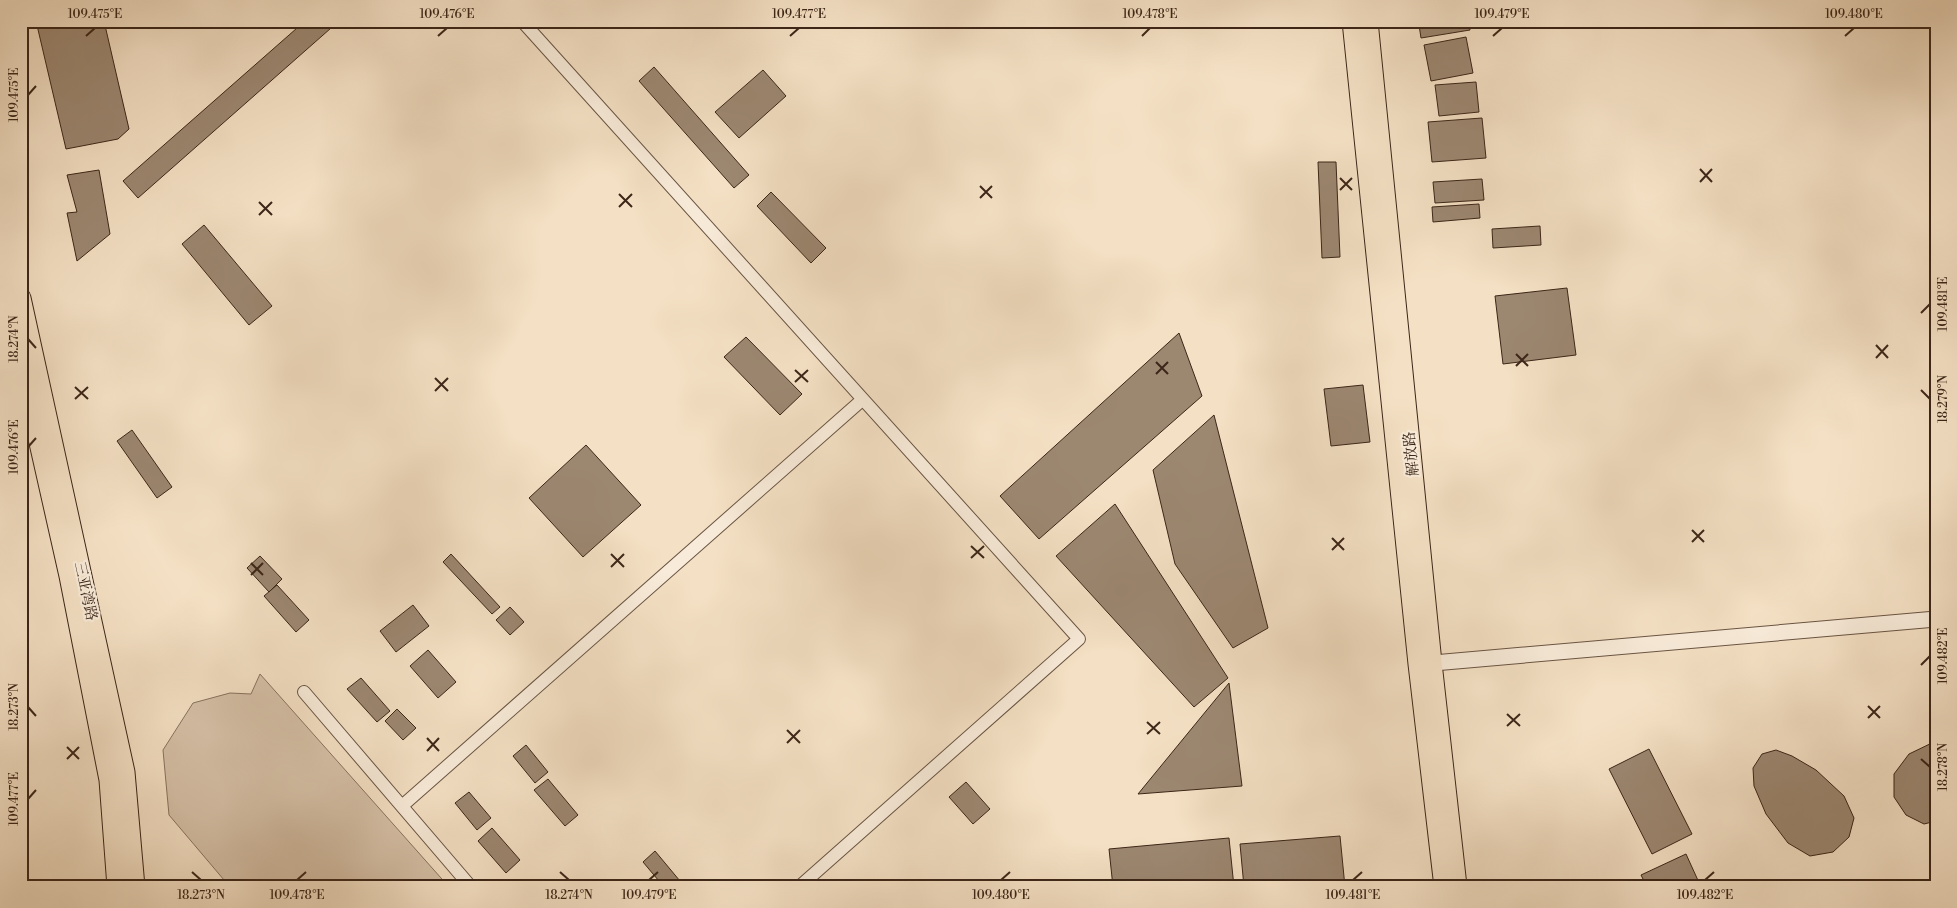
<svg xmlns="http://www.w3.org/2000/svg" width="1957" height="908" font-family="'Libre Bodoni','Noto Serif SC',serif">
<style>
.green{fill:#d5c0a7;stroke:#887360}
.building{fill:#9c8771;stroke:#3c2618}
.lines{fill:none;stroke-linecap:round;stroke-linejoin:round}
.minor-casing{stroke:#6a5443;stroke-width:14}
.tertiary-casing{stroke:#6a5443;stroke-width:17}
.primary-casing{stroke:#3c2618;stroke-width:21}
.minor{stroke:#f8ebd9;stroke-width:12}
.tertiary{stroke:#f8ebd9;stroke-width:15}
.primary{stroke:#f4e0c4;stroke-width:19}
.ticks{fill:none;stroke:#3c2618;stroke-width:2}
.labels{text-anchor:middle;stroke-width:4.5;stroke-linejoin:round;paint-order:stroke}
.street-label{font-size:15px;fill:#3c2618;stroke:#f8ebd9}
.neatline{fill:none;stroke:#3c2618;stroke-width:2}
.ticks-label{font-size:12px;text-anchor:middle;fill:#3c2618}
</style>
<rect width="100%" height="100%" fill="#f4e0c4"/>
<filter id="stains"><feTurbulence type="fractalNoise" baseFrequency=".004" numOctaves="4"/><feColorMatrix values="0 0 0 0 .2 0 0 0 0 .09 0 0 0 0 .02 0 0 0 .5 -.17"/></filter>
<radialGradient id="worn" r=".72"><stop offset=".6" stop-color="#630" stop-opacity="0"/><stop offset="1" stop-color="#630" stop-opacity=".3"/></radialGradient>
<path class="green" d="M 260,674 L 449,887 L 230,887 L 169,815 L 163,750 L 193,703 L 230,693 L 251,694 Z"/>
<path class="building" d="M 36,21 L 104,21 L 129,129 L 118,139 L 66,149 Z
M 305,21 L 339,21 L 138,198 L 123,181 Z
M 1446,21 L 1469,21 L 1470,30 L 1421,38 L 1419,25 Z
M 1466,37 L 1473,73 L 1431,81 L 1424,45 Z
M 654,67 L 749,175 L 734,188 L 639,81 Z
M 763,70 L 786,96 L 739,138 L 715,112 Z
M 1476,82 L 1479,112 L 1439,116 L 1435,85 Z
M 1482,118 L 1486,158 L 1432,162 L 1428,122 Z
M 1318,162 L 1336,162 L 1340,257 L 1322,258 Z
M 99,170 L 110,234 L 77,261 L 67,213 L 77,212 L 67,175 Z
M 1482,179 L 1484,200 L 1435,203 L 1433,182 Z
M 771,192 L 826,248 L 811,263 L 757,206 Z
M 1479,204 L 1480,218 L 1433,222 L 1432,207 Z
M 204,225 L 272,306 L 249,325 L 182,244 Z
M 1540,226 L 1541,245 L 1493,248 L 1492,229 Z
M 1567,288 L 1576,355 L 1503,364 L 1495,296 Z
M 1179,333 L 1202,396 L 1039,539 L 1000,496 Z
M 746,337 L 802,394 L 780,415 L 724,357 Z
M 1363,385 L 1370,442 L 1331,446 L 1324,389 Z
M 1214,415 L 1268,628 L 1233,648 L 1175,564 L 1153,470 Z
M 132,430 L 172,487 L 157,498 L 117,441 Z
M 586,445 L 641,505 L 583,557 L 529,498 Z
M 1115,504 L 1228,678 L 1194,707 L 1056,556 Z
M 451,554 L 500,607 L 492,614 L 443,562 Z
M 260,556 L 282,579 L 269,592 L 247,568 Z
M 277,585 L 309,620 L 296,632 L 264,596 Z
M 413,605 L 429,626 L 396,652 L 380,631 Z
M 510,607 L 524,622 L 510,635 L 496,620 Z
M 428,650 L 456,682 L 438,698 L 410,666 Z
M 361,678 L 390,711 L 377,722 L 347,689 Z
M 1229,683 L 1242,786 L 1138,794 Z
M 397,709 L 416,728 L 403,740 L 385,721 Z
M 1936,741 L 1936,821 L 1924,824 L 1906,815 L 1894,797 L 1894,774 L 1909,754 Z
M 526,745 L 548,772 L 535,783 L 513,756 Z
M 1649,749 L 1692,834 L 1652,854 L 1609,769 Z
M 1776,750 L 1792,756 L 1816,770 L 1844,796 L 1854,818 L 1849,837 L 1833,852 L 1810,856 L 1788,843 L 1766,814 L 1754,786 L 1753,768 L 1762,754 Z
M 548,779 L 578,815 L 565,826 L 534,790 Z
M 966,782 L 990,809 L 973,824 L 949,797 Z
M 469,792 L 491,818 L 477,830 L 455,803 Z
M 492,828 L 520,860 L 506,873 L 478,841 Z
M 1340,836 L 1345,887 L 1244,887 L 1240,844 Z
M 1229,838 L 1234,887 L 1113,887 L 1109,849 Z
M 655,851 L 685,887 L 664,887 L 643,862 Z
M 1686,854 L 1701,887 L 1647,887 L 1641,875 Z"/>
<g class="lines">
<defs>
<path id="minor" d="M 522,21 L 1079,639 L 799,887
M 304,692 L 471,887
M 402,806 L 862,400"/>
<path id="tertiary" d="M 1422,664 L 1936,619"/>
<path id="primary" d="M 1352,21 L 1418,664 L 1444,887
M 1368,21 L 1432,663 L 1457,886
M 21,298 L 125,772 L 135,887
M 21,363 L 69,576 L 109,780 L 117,887"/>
</defs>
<use href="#minor" class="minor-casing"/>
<use href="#tertiary" class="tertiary-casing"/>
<use href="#primary" class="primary-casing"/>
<use href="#minor" class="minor"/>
<use href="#tertiary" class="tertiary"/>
<use href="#primary" class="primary"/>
</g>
<path class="ticks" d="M 86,36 L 95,28M 438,36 L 447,28M 790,36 L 799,28M 1142,36 L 1150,28M 1493,36 L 1502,28M 1845,36 L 1854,28M 28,95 L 36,86M 1700,169 L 1712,182M 1340,178 L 1352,190M 1700,182 L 1712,169M 980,186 L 992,198M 1340,190 L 1352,178M 619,194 L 632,207M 980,198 L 992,186M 259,202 L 272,215M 619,207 L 632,194M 259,215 L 272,202M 1921,313 L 1930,304M 28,339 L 36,348M 1876,345 L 1888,358M 1516,354 L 1528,366M 1876,358 L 1888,345M 1156,362 L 1168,374M 1516,366 L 1528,354M 795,370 L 808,382M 1156,374 L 1168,362M 435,378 L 448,391M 795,382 L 808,370M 75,387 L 88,399M 1921,390 L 1930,399M 435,391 L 448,378M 75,399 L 88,387M 28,447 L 36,438M 1692,530 L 1704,542M 1332,538 L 1344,550M 1692,542 L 1704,530M 971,546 L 984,558M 1332,550 L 1344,538M 611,554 L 624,567M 971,558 L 984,546M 251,563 L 263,575M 611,567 L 624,554M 251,575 L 263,563M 1921,665 L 1930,656M 1868,706 L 1880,718M 28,707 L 36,716M 1507,714 L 1520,726M 1868,718 L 1880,706M 1147,722 L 1160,734M 1507,726 L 1520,714M 787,730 L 800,743M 1147,734 L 1160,722M 427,738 L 439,751M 787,743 L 800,730M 67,747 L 79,759M 427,751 L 439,738M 67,759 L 79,747M 1921,759 L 1930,767M 28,799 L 36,790M 192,872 L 201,880M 560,872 L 569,880M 297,880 L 306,872M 649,880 L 658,872M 1001,880 L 1010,872M 1353,880 L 1362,872M 1705,880 L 1714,872"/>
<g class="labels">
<g class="street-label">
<text transform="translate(1411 454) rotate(-96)" y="5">解放路</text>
<text transform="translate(86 591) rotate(78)" y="5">三亚湾路</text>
</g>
</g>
<rect width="1957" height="908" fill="none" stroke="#f4e0c4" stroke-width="55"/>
<rect x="28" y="28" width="1902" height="852" class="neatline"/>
<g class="ticks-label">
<text x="95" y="18">109.475°E</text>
<text x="447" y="18">109.476°E</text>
<text x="799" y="18">109.477°E</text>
<text x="1150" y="18">109.478°E</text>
<text x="1502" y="18">109.479°E</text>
<text x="1854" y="18">109.480°E</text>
<text transform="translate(14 95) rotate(-90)" y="4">109.475°E</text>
<text transform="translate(1943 304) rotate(-90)" y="4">109.481°E</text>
<text transform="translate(14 339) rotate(-90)" y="4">18.274°N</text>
<text transform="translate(1943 399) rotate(-90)" y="4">18.279°N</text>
<text transform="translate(14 447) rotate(-90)" y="4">109.476°E</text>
<text transform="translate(1943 656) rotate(-90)" y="4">109.482°E</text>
<text transform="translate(14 707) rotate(-90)" y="4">18.273°N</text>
<text transform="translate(1943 767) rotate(-90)" y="4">18.278°N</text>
<text transform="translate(14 799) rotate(-90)" y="4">109.477°E</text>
<text x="201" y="899">18.273°N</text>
<text x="297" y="899">109.478°E</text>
<text x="569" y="899">18.274°N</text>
<text x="649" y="899">109.479°E</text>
<text x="1001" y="899">109.480°E</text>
<text x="1353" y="899">109.481°E</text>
<text x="1705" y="899">109.482°E</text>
</g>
<rect width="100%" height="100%" filter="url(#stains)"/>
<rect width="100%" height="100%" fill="url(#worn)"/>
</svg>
